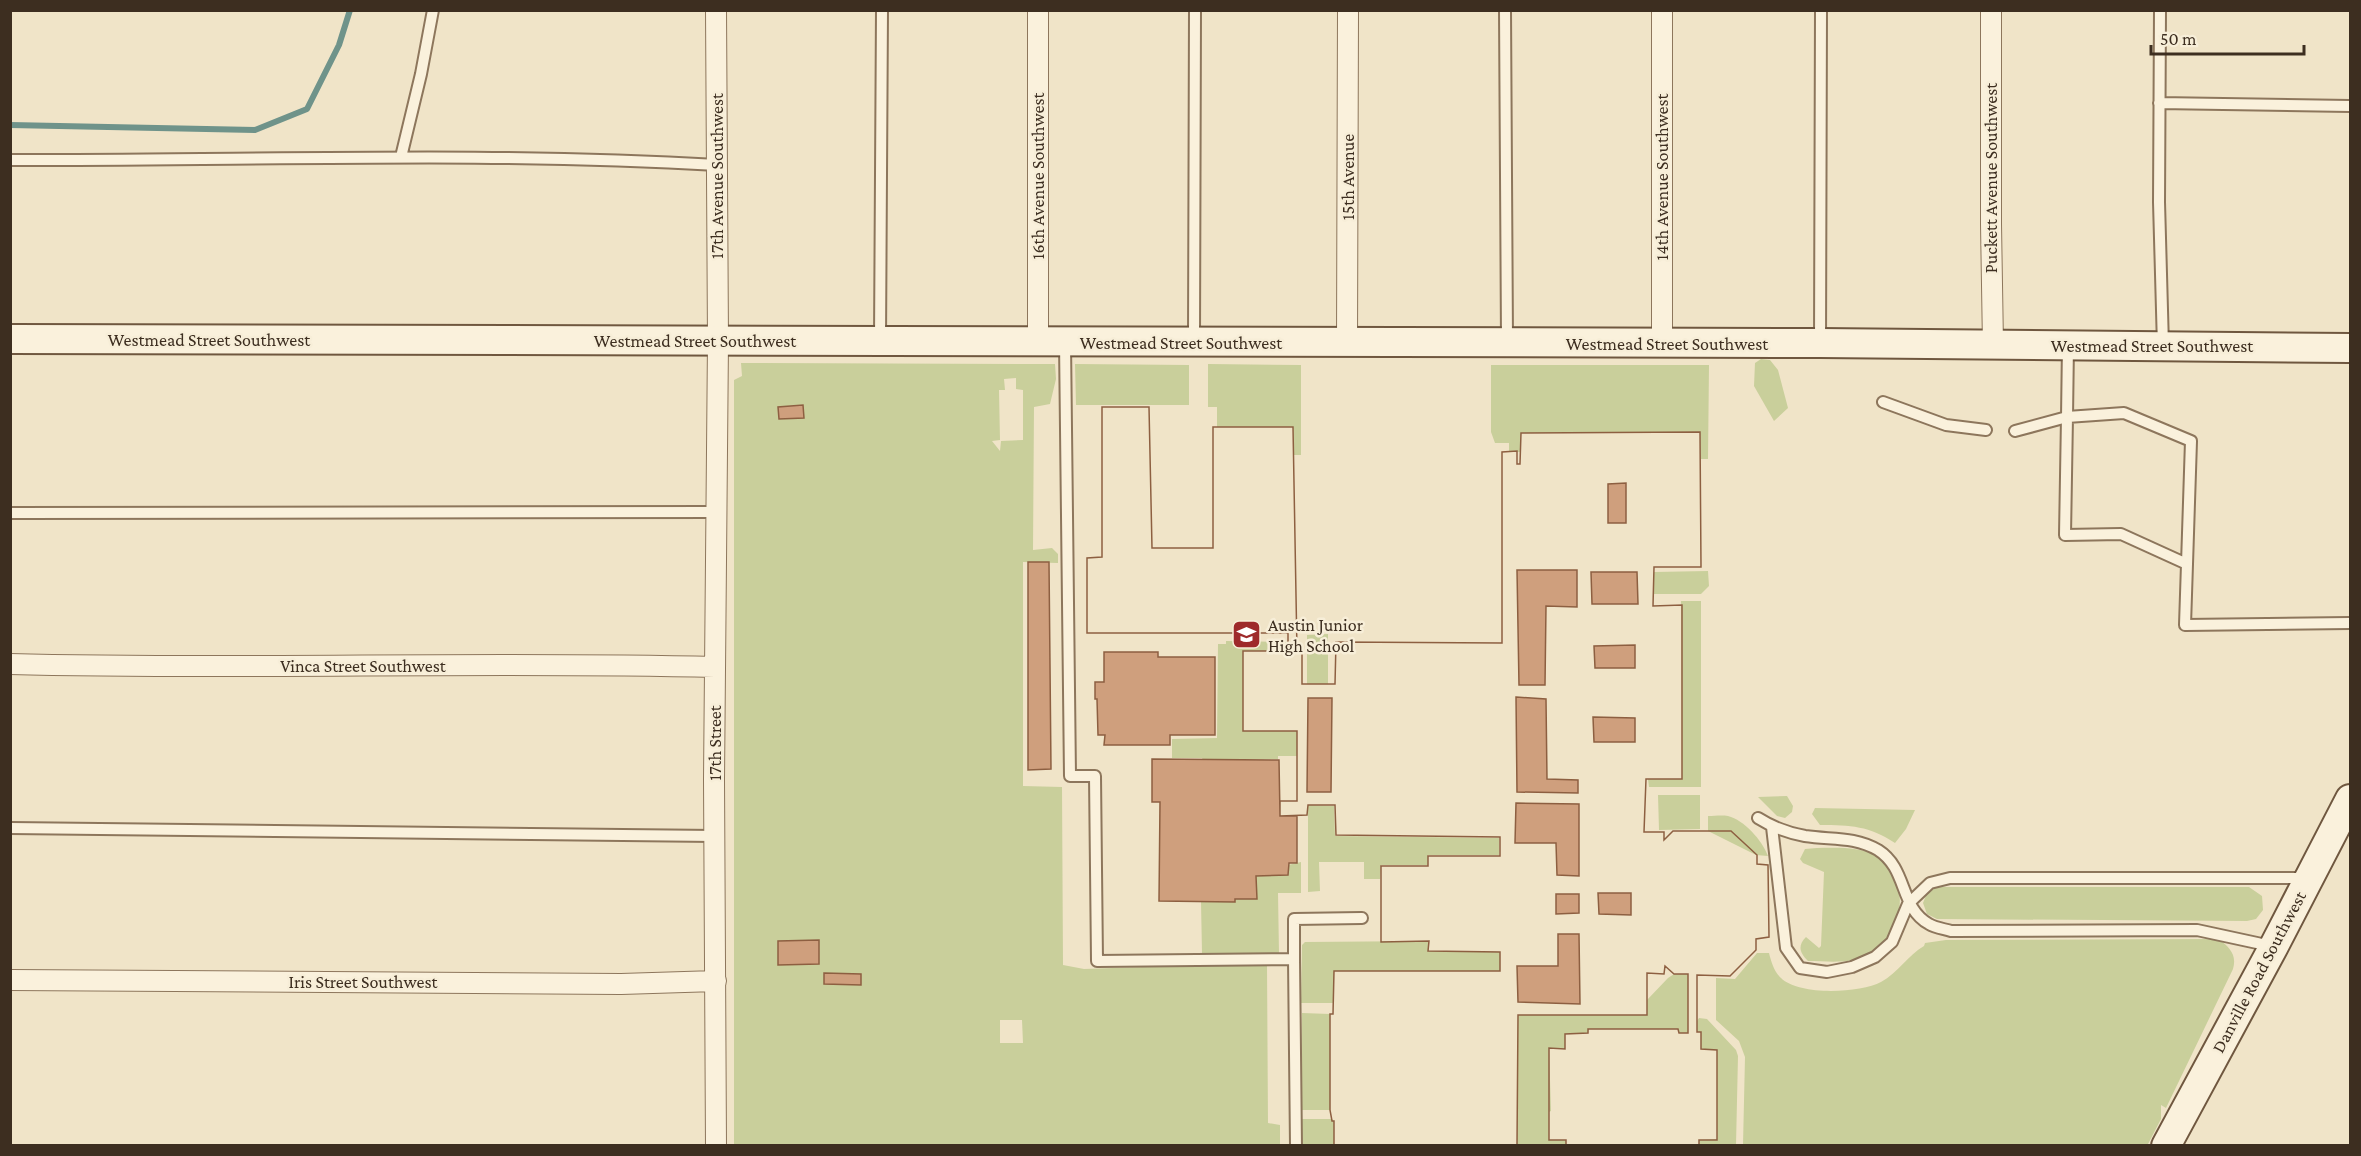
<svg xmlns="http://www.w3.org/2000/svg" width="2361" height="1156" font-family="'Crimson Pro',serif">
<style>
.green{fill:#c9cf9b;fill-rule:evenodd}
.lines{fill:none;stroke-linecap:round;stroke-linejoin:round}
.stream{stroke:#6f938a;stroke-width:6}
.building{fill:#cf9f7d;stroke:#8d5f41;stroke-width:1.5;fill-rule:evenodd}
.lane-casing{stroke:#8d765c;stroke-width:14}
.street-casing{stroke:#8d765c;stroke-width:22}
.secondary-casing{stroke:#6f573f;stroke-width:32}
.lane{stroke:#faf1dc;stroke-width:10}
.street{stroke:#faf1dc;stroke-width:20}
.secondary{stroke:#faf1dc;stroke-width:28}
.labels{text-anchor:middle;stroke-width:5;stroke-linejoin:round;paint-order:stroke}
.street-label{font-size:18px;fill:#3d2e20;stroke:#f7eed8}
.poi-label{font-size:18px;fill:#3d2e20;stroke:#f7eed8;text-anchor:start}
</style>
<rect width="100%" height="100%" fill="#f0e4c8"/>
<path class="green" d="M 1761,359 L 1770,360 L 1778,370 L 1788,408 L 1774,421 L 1754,386 L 1755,363 Z
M 741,363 L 1055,364 L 1056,379 L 1050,404 L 1034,407 L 1033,550 L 1052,548 L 1058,554 L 1058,563 L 1023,562 L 1023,786 L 1062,787 L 1063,965 L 1084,969 L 1200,965 L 1267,966 L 1268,1123 L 1280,1125 L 1280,1145 L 734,1146 L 734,380 L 742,376 ZM 1016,378 L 1016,389 L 1023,390 L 1023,440 L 1001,441 L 1000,451 L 992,441 L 1000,440 L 999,390 L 1005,390 L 1004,379 ZM 1000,1020 L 1022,1020 L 1023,1043 L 1000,1043 Z
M 1075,364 L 1189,365 L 1189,405 L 1076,405 Z
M 1208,364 L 1301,365 L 1301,455 L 1294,455 L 1293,427 L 1217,427 L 1217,407 L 1208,407 Z
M 1491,365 L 1709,365 L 1708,459 L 1701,459 L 1700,432 L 1521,433 L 1520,452 L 1509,452 L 1509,443 L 1495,443 L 1491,432 Z
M 1708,571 L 1709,586 L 1701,594 L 1653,594 L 1654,572 Z
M 1681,601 L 1701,601 L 1701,787 L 1649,787 L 1648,779 L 1682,779 Z
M 1328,634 L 1328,684 L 1307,684 L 1307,635 Z
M 1226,641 L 1288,642 L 1288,651 L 1243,651 L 1243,731 L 1297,731 L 1297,756 L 1278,756 L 1278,759 L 1203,760 L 1202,758 L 1172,758 L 1172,739 L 1217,738 L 1218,644 L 1226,644 Z
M 1658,795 L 1700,795 L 1700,829 L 1659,830 Z
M 1787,796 L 1793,806 L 1792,812 L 1785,818 L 1777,816 L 1758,797 Z
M 1308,805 L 1334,806 L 1335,836 L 1499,838 L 1499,855 L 1428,855 L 1428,865 L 1381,865 L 1380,879 L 1364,879 L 1364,862 L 1319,862 L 1320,891 L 1308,892 Z
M 1815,808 L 1915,810 L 1906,829 L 1895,843 C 1869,826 1851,825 1820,825 L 1812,814 Z
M 1708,816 C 1715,816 1721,815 1728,816 C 1744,820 1762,840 1768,856 L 1756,855 L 1708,831 Z
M 1817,848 C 1835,848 1859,846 1876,856 C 1915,880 1903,942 1863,957 C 1847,964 1825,961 1808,961 C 1800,953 1797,946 1806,937 L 1819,948 L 1821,946 L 1824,872 L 1803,863 L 1800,859 L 1805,849 Z
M 1301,862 L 1301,893 L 1278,893 L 1279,954 L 1202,953 L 1201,902 L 1235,902 L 1235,899 L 1257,898 L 1256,876 L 1288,875 L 1288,865 Z
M 1937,887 L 2249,887 L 2262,896 L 2263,910 L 2256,919 L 2247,921 L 1937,919 L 1927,914 L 1923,903 L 1927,893 Z
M 2219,939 C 2230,948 2237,955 2233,969 L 2166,1108 L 2161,1105 L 2161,1119 L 2147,1146 L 1743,1145 L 1745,1057 L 1739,1041 L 1716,1020 L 1716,978 L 1735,979 L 1757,953 L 1769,953 C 1771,961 1774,972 1781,978 C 1799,996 1860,993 1881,982 C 1898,973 1908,955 1924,946 L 1925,943 L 1946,940 Z
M 1429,941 L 1429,951 L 1500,952 L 1500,971 L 1334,971 L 1334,1003 L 1301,1003 L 1302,945 L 1305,942 Z
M 1674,974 L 1688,974 L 1688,1033 L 1679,1033 L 1678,1029 L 1589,1029 L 1588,1033 L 1565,1034 L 1565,1049 L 1549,1048 L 1551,1111 L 1549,1112 L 1549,1140 L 1566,1140 L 1566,1145 L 1517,1146 L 1518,1015 L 1647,1015 L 1647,1000 L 1668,978 Z
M 1302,1013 L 1330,1014 L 1330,1110 L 1300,1110 Z
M 1699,1018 L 1707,1019 L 1736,1050 L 1738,1056 L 1736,1145 L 1699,1145 L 1699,1140 L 1717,1139 L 1717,1050 L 1701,1049 L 1701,1032 L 1697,1032 L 1697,1021 Z
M 1301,1119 L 1332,1119 L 1334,1121 L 1334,1145 L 1301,1145 Z"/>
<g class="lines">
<path class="stream" d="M 10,125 L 255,130 L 307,109 L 339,45 L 350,10"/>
</g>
<path class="building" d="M 803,405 L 804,418 L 779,419 L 778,407 Z
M 1102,407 L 1149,407 L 1152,548 L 1213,548 L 1213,427 L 1293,427 L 1297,651 L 1302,651 L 1302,684 L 1335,684 L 1336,642 L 1502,643 L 1502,452 L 1517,451 L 1517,464 L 1520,464 L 1521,433 L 1700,432 L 1701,567 L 1654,567 L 1653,606 L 1682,605 L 1682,779 L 1646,779 L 1644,832 L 1664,832 L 1664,840 L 1673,831 L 1731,831 L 1757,855 L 1757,864 L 1768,865 L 1769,937 L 1756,939 L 1756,950 L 1730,976 L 1697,975 L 1697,1032 L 1701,1032 L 1701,1049 L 1717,1050 L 1717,1140 L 1699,1140 L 1699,1146 L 1566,1146 L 1566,1140 L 1549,1140 L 1549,1048 L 1565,1049 L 1565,1034 L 1588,1033 L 1588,1029 L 1678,1029 L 1679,1033 L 1688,1033 L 1688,974 L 1674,974 L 1665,966 L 1664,974 L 1647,973 L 1647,1015 L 1518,1015 L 1517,1146 L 1334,1146 L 1334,1121 L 1332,1121 L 1330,1110 L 1330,1014 L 1333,1014 L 1334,971 L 1500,971 L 1500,952 L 1428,951 L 1429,941 L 1381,942 L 1381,866 L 1428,866 L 1428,856 L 1500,856 L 1500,837 L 1336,835 L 1335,805 L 1308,805 L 1307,815 L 1280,816 L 1280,801 L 1297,801 L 1297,731 L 1243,731 L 1243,651 L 1288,651 L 1288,633 L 1087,633 L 1087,558 L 1102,557 ZM 1626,483 L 1626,523 L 1608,523 L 1608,484 ZM 1517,570 L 1577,570 L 1577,607 L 1546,606 L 1545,685 L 1519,685 ZM 1591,572 L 1637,572 L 1638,604 L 1592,604 ZM 1635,645 L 1635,668 L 1595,668 L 1594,646 ZM 1516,697 L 1546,699 L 1547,779 L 1578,780 L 1578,793 L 1517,792 ZM 1308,698 L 1332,698 L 1331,792 L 1307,792 ZM 1593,717 L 1635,718 L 1635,742 L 1594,742 ZM 1516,803 L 1579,804 L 1579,876 L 1557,875 L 1556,843 L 1515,843 ZM 1598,893 L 1631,893 L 1631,915 L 1599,914 ZM 1556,894 L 1579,894 L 1579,913 L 1556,914 ZM 1558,934 L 1579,934 L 1580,1004 L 1518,1002 L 1517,966 L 1558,966 Z
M 1102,407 L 1149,407 L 1152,548 L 1213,548 L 1213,427 L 1293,427 L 1297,651 L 1302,651 L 1302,684 L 1335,684 L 1336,642 L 1502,643 L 1502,452 L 1517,451 L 1517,464 L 1520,464 L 1521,433 L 1700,432 L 1701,567 L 1654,567 L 1653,606 L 1682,605 L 1682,779 L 1646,779 L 1644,832 L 1664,832 L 1664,840 L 1673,831 L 1731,831 L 1757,855 L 1757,864 L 1768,865 L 1769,937 L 1756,939 L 1756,950 L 1730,976 L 1697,975 L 1697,1032 L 1701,1032 L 1701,1049 L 1717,1050 L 1717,1140 L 1699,1140 L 1699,1146 L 1566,1146 L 1566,1140 L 1549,1140 L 1549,1048 L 1565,1049 L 1565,1034 L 1588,1033 L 1588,1029 L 1678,1029 L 1679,1033 L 1688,1033 L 1688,974 L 1674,974 L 1665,966 L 1664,974 L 1647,973 L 1647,1015 L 1518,1015 L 1517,1146 L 1334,1146 L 1334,1121 L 1332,1121 L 1330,1110 L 1330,1014 L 1333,1014 L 1334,971 L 1500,971 L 1500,952 L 1428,951 L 1429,941 L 1381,942 L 1381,866 L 1428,866 L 1428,856 L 1500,856 L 1500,837 L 1336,835 L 1335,805 L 1308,805 L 1307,815 L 1280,816 L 1280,801 L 1297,801 L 1297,731 L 1243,731 L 1243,651 L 1288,651 L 1288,633 L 1087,633 L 1087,558 L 1102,557 Z
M 1028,562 L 1049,562 L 1051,769 L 1028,770 Z
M 1104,652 L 1158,652 L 1158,657 L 1215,657 L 1215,735 L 1170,735 L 1170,745 L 1104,745 L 1105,735 L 1098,735 L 1097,699 L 1095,699 L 1095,682 L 1104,682 Z
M 1152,759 L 1279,760 L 1280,816 L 1297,816 L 1297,863 L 1289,863 L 1288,875 L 1256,876 L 1257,899 L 1235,899 L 1235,902 L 1159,901 L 1160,802 L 1152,802 Z
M 819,940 L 819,964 L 778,965 L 778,941 Z
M 824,973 L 861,974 L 861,985 L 824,984 Z"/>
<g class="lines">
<defs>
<path id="lane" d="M 1505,10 L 1507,340
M 2160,10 L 2159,202 L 2163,346
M 2159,103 L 2350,106
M 401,157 L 421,74 L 433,10
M 10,160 C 246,161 482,151 717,165
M 880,340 L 882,10
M 1194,340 L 1195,10
M 1065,342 L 1070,776 L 1095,776 L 1097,961 L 1294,959 L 1296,1146
M 1820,343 L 1821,10
M 1883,402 L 1946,425 L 1986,430
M 2015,431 L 2067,417 L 2068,345
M 10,513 L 715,512
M 2187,564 L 2191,441 L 2124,413 L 2067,417 L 2065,535 L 2121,534 L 2187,564 L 2185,625 L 2350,623
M 1758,818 C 1772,827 1789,833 1805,836 C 1831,840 1854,836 1878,850 C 1908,869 1899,907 1929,924 C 1935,928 1945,929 1951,931 L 2197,930 L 2271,946
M 1772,827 L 1786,948 L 1800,968 L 1827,972 L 1852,967 L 1875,957 L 1892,942 L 1908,904 L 1930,883 L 1950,878 L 2307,878
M 10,828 L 715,836
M 1294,959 L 1294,919 L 1362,918"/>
<path id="street" d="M 716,10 L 718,341 L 714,780 L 716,1146
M 1991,10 L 1991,224 L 1993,345
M 1038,342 L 1038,10
M 1347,343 L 1348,10
M 1662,344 L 1662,10
M 10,664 C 245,670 480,661 715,667
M 10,980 L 621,984 L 716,981"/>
<path id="secondary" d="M 10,339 L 1820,343 L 2350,348
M 2166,1146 L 2274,946 L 2350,799"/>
</defs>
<use href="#lane" class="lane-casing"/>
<use href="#street" class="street-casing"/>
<use href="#secondary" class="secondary-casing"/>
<use href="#lane" class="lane"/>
<use href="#street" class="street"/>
<use href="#secondary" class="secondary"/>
</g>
<defs>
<symbol id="school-square" viewBox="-11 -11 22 22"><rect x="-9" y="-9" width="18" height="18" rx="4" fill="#9e2a2b" stroke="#f7eed8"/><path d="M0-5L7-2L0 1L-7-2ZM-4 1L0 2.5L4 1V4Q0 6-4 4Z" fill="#fff"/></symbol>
</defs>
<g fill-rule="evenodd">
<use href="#school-square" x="1230" y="618" width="33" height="33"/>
</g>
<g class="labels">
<g class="street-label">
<text transform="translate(717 176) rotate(-90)" y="6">17th Avenue Southwest</text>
<text transform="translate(1038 176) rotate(-90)" y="6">16th Avenue Southwest</text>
<text transform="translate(1348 177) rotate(-90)" y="6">15th Avenue</text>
<text transform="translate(1662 177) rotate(-90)" y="6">14th Avenue Southwest</text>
<text transform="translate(1991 178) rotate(-90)" y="6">Puckett Avenue Southwest</text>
<text x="209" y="346">Westmead Street Southwest</text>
<text x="695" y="347">Westmead Street Southwest</text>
<text x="1181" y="349">Westmead Street Southwest</text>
<text x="1667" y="350">Westmead Street Southwest</text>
<text x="2152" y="352">Westmead Street Southwest</text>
<text x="363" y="672">Vinca Street Southwest</text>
<text transform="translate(715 743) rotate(-90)" y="6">17th Street</text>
<text transform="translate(2259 972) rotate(-62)" y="6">Danville Road Southwest</text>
<text x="363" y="988">Iris Street Southwest</text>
</g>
<g class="poi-label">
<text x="1268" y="631">Austin Junior<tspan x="1268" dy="21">High School</tspan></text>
</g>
</g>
<rect width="2361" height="1156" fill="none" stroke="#3d2e20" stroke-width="24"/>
<path d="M2151 45v9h153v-9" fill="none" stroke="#3d2e20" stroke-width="3"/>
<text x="2160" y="45" font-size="18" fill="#3d2e20" stroke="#f7eed8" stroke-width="4.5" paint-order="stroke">50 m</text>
</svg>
